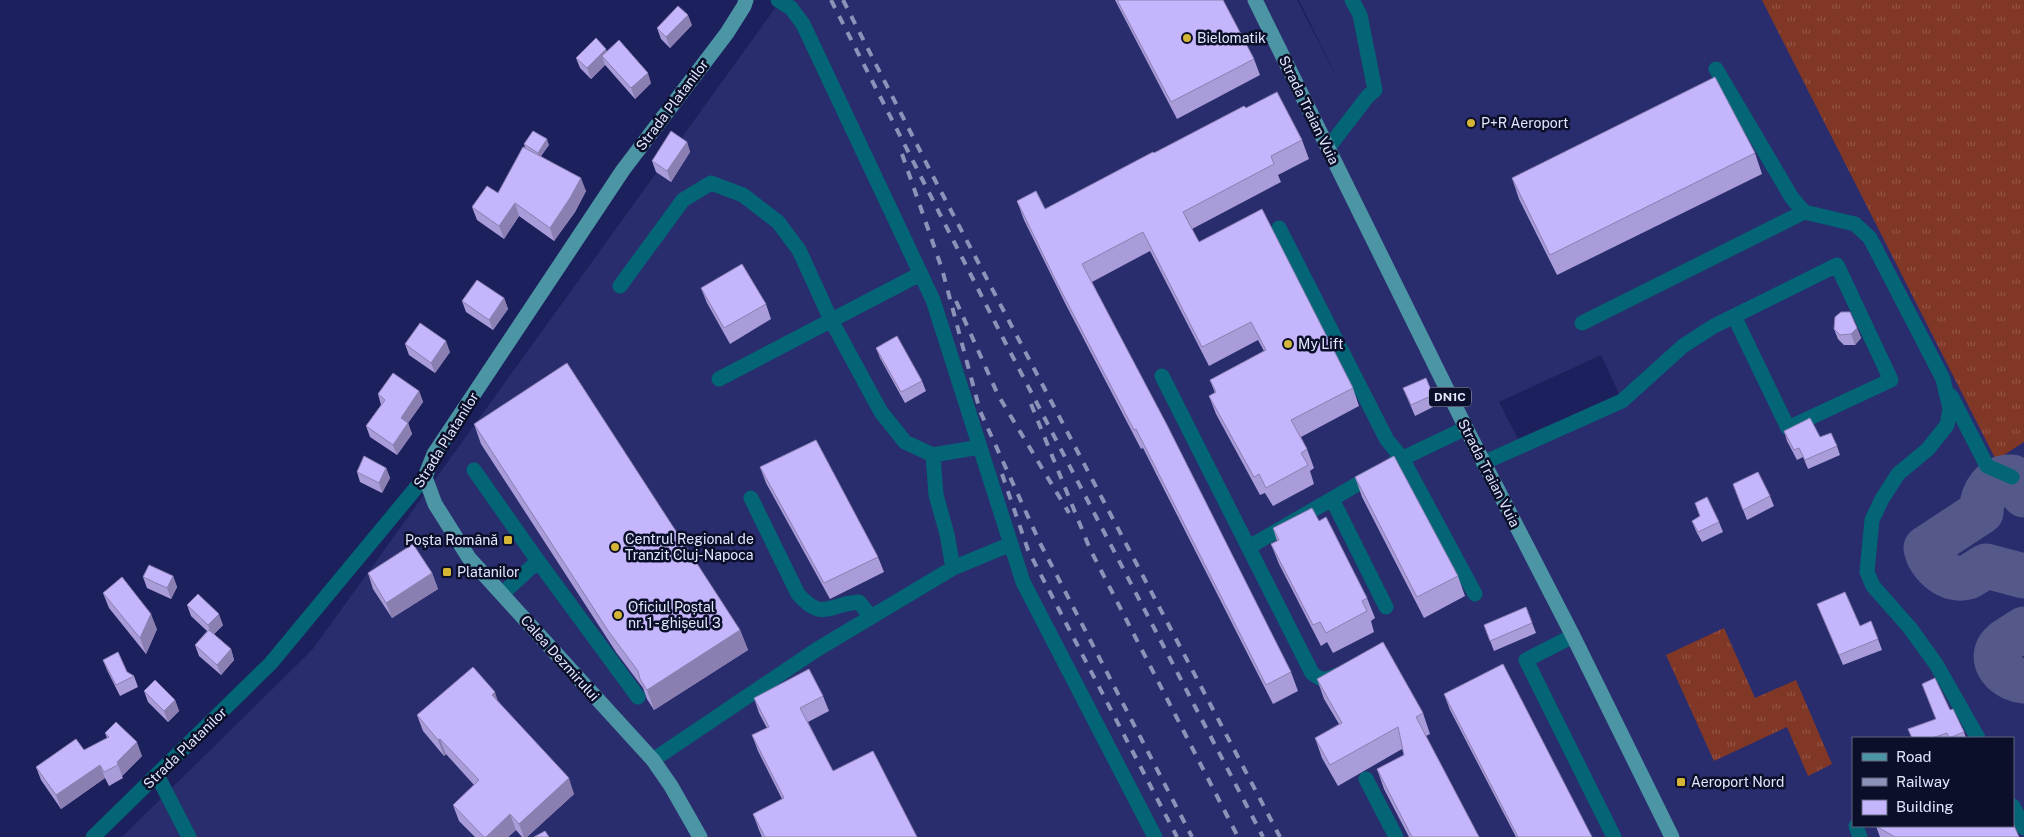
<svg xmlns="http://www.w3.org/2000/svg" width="2024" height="837" font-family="'Public Sans',sans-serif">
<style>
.built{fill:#292d6d;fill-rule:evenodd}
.grass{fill:url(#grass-tufts)}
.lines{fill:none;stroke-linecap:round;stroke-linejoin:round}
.taxiway{stroke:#54598a;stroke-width:45}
.minor{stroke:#036576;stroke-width:15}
.major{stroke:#4c95a5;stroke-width:15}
.rail{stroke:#8d92b8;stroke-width:4;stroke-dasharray:9 9;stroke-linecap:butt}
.wall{fill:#a99cd9}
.shaded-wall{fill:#8a7fb0}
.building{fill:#c5b5fc;stroke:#8a7fb0}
.poi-dot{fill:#d5b535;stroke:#0c0f29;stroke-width:2}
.labels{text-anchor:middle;stroke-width:5;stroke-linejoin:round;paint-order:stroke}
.shield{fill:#0c0f29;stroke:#a1a6bd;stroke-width:1}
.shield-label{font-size:12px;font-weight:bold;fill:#e1e7fd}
.poi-label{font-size:14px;fill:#e1e7fd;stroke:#0c0f29;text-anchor:start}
.street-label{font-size:14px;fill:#e1e7fd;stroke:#0c0f29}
</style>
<defs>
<pattern id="grass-tufts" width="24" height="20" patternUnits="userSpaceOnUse" patternTransform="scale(1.25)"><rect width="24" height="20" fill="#813725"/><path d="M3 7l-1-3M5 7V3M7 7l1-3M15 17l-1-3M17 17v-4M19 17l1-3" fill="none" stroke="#935446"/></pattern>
</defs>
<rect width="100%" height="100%" fill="#1c205c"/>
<path class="built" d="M 781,0 L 1297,0 L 1343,90 L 1299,0 L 2024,0 L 2024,837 L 122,837 L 312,650 ZM 1601,355 L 1619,394 L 1518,439 L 1499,402 ZM 1853,738 L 2013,738 L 2013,826 L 1853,826 Z"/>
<path class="grass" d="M 1762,0 L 2024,0 L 2024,442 L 1996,460 Z
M 1724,628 L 1755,698 L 1796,680 L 1832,764 L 1808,776 L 1787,727 L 1714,761 L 1666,655 Z"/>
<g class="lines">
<path class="taxiway" d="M 2024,495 L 2012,477 C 1992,476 1982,494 1981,512 L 1926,548 C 1929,565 1950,583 1968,577 C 1974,574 1980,569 1986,566 L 2024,576
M 2024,629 C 2016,635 2003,640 1998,649 C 1990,666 2010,680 2024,681"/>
<path class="minor" d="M 778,0 L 791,8 L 803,24 L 933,300 L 1023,582 L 1155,837
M 1716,69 L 1792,198 L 1804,212 L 1855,224 L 1870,238 L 1943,379 L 1950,409 L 1947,425 L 1928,449 L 1898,474 L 1882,499 L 1872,520 L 1867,572 L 1873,586 L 1910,628 L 1936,664 L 1978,738
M 1328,148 L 1368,96 L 1375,90 L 1360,15 L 1352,0
M 1279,228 L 1387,440 L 1402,458 L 1475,594
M 620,286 L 683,200 L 711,183 L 743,195 L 778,222 L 799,250 L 831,320 L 881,412 L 905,442 L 933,455 L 980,447
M 1582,323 L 1804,212
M 1162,376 L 1312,673 C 1321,681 1326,680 1337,675
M 719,379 L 920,274
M 1951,396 L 1987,466 L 2012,477
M 933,455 L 936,495 L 947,534 L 953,568
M 1395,462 L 1466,428
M 1483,463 L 1622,401 L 1683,346 L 1714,326 L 1837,265 L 1891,380 L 1788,428 L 1734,316
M 474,470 L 538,561
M 751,498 L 798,594 C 823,622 828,604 859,602 L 871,617
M 1332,499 L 1386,607
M 1249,547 L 1375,474
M 502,594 L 538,561 L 638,697
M 1573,636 L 1526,660 L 1614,837
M 653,760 L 816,650 L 953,568 L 1011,544
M 157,775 L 189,837
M 1366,779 L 1396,837
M 2013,806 L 2024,828
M 1856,826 L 1860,837
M 93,837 L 271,663 L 425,477"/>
<path class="major" d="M 1255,0 L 1466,428 L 1573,636 L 1672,837
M 700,837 L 671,786 L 653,760 L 469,558 L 435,504 L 425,477 L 434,454 L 623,170 L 727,33 L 744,6 L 746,0"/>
<path class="rail" d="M 831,0 L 1005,342 L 1263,837
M 843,0 L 936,182 L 1280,837
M 902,154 L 942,269 L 980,411 L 1040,543 L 1192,837
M 956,301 L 998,395 L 1069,513
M 1031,404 L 1090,549 L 1238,837
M 1002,474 L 1028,550 L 1177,837"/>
</g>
<path class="wall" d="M 1115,0 L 1223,0 L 1254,59 L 1260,75 L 1177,119 Z
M 692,25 L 670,48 L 661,39 L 657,28 Z
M 607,51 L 651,83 L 635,99 L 606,66 L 605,65 L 591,79 L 580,68 L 576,58 Z
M 1246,108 L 1302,140 L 1309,159 L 1278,175 L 1281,182 L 1192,229 L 1199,242 L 1353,388 L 1359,406 L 1301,437 L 1307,449 L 1314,468 L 1310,471 L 1314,484 L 1273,506 L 1265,493 L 1260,495 L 1216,414 L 1209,396 L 1215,393 L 1210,380 L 1264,351 L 1258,340 L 1209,366 L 1150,251 L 1092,282 L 1291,672 L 1298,691 L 1273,704 L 1143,448 L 1141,449 L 1065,303 L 1024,220 L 1017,201 L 1045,209 L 1154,153 Z
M 687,142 L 690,152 L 671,182 L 656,172 L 652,161 Z
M 524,144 L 549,145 L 541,156 L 586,191 L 575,212 L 554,241 L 519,216 L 504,239 L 477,220 L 472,207 L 498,193 L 525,148 Z
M 1755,153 L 1762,174 L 1557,275 L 1519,199 L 1512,178 Z
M 701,288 L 766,304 L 771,319 L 730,344 L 707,303 Z
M 504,298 L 508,309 L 493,330 L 466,312 L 462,301 Z
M 1857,328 L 1861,338 L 1855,345 L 1844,345 L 1838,339 L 1834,329 Z
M 405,344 L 450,352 L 435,373 L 409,355 Z
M 876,348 L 922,381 L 926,391 L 905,403 L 880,358 Z
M 1403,388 L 1433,395 L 1437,405 L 1415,416 Z
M 419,391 L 423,402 L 408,423 L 412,434 L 397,455 L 370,437 L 366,426 L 381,405 L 378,394 Z
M 474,424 L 740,630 L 748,650 L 654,710 L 647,699 L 643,688 L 616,652 L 481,444 Z
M 1784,431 L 1820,437 L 1837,446 L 1840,455 L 1808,469 L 1803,457 L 1797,460 L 1787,441 Z
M 760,467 L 878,557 L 884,572 L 830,599 L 766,483 Z
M 386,468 L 390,478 L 382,493 L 360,482 L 357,472 Z
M 1355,477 L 1458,576 L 1465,596 L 1424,618 L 1362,497 Z
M 1733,484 L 1770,496 L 1774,506 L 1747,520 Z
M 1695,503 L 1719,522 L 1723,532 L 1702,542 L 1696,531 L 1692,521 L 1700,516 Z
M 1319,521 L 1367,598 L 1375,618 L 1371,621 L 1374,632 L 1333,653 L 1327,642 L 1321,646 L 1279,564 L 1271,544 L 1277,541 L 1273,528 Z
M 368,573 L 432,573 L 438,589 L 392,618 L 373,589 Z
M 173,576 L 177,587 L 171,599 L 147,588 L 143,577 Z
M 103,593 L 157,629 L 146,654 L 109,608 Z
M 1817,604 L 1878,639 L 1882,650 L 1843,665 Z
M 187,605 L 223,625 L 214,634 L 231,649 L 234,660 L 221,675 L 199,656 L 195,645 L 207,631 L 191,616 Z
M 1526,607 L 1536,633 L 1494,651 L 1484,625 Z
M 103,660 L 127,672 L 134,676 L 138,687 L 120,696 L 107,670 Z
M 1317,679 L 1423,713 L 1430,734 L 1426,736 L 1479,837 L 1409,837 L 1384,789 L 1377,769 L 1404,755 L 1402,749 L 1338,786 L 1322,758 L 1315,738 L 1339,724 L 1324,699 Z
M 144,691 L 175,700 L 179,711 L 168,722 L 148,702 Z
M 1444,694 L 1592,837 L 1516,837 L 1450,710 Z
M 823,696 L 829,711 L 808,722 L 833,771 L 917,837 L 762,837 L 759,830 L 753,814 L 782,799 L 758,751 L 752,735 L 767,728 L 759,713 L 754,698 Z
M 498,701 L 574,794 L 527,837 L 522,837 L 516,830 L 508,837 L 475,837 L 459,821 L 453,805 L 474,785 L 446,754 L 444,756 L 423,731 L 417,715 Z
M 1950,710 L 1964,732 L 1966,738 L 1912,738 L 1936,719 Z
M 105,733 L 142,756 L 122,776 L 123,778 L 109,786 L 105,778 L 61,809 L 41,780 L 36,767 L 84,750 L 107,738 Z
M 1876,826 L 2019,837 L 1880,837 Z"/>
<path class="shaded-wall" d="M 688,15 L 692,25 L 670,48 L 666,37 Z
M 606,49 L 610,59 L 602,56 L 605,65 L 591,79 L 587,68 Z
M 648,73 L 651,83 L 635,99 L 631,88 Z
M 547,139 L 549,145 L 539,158 L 538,153 Z
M 687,142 L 690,152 L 671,182 L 667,171 Z
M 581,178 L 586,191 L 575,212 L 554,241 L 550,228 Z
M 515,203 L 519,216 L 504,239 L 499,226 Z
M 504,298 L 508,309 L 493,330 L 489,320 Z
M 1857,328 L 1861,338 L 1855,345 L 1851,334 Z
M 446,341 L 450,352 L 435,373 L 431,363 Z
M 419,391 L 423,402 L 408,423 L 412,434 L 397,455 L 393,445 L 401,418 Z
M 386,468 L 390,478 L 382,493 L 379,483 Z
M 432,573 L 438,589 L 392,618 L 386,603 Z
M 173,576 L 177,587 L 171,599 L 167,588 Z
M 151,614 L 157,629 L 146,654 L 140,638 Z
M 219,614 L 223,625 L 212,636 L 208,625 Z
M 740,630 L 748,650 L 654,710 L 647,690 Z
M 231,649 L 234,660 L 221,675 L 217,665 Z
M 495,692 L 500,708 L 492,695 Z
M 175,700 L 179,711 L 168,722 L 164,711 Z
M 440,739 L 446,754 L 444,756 L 438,740 Z
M 137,742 L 142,756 L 122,776 L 117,762 Z
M 100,765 L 105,778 L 61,809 L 56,795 Z
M 569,778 L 574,794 L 527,837 L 524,837 L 519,824 Z
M 510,814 L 516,830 L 508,837 L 486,837 Z"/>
<path class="building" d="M 1117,0 L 1223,0 L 1254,59 L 1171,102 Z
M 678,6 L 688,15 L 666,37 L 657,28 Z
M 596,38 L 606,49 L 587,68 L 576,58 Z
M 619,40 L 648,73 L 631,88 L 602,56 Z
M 1715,77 L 1755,153 L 1550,255 L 1512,178 Z
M 1277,92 L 1302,140 L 1271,156 L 1274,164 L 1183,212 L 1199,242 L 1262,209 L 1353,388 L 1291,420 L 1307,449 L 1301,453 L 1308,465 L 1266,488 L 1259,474 L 1254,477 L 1209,396 L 1216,392 L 1210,380 L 1266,350 L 1251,322 L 1202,347 L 1143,232 L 1082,264 L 1167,425 L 1291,672 L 1266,685 L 1136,429 L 1134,430 L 1058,285 L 1017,201 L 1036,191 L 1045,209 L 1153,152 L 1154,153 L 1244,106 L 1246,108 Z
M 533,131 L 547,139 L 538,153 L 524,144 Z
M 671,131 L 687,142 L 667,171 L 652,161 Z
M 523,147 L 581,178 L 570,198 L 550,228 L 515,203 L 499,226 L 472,207 L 487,186 L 498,193 Z
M 742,264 L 766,304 L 724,328 L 701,288 Z
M 477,280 L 504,298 L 489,320 L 462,301 Z
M 1841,312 L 1850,312 L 1857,328 L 1851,334 L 1840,335 L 1834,329 L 1835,317 Z
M 420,323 L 446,341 L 431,363 L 405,344 Z
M 897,336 L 922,381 L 901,392 L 876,348 Z
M 567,363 L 740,630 L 647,690 L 640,679 L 638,671 L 609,632 L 474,424 Z
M 393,373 L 419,391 L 401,418 L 408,423 L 393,445 L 366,426 L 385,400 L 378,394 Z
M 1426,378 L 1433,395 L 1411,405 L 1403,388 Z
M 1810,418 L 1820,437 L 1831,433 L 1837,446 L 1805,460 L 1799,448 L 1794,450 L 1784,431 Z
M 816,440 L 878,557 L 824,583 L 760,467 Z
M 364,456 L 386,468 L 379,483 L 357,472 Z
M 1394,456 L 1458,576 L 1417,597 L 1355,477 Z
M 1758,472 L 1770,496 L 1743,510 L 1733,484 Z
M 1707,497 L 1719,522 L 1698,532 L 1692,521 L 1700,516 L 1695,503 Z
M 1312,508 L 1319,521 L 1326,517 L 1367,598 L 1362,601 L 1367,611 L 1326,633 L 1320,622 L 1313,625 L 1271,544 L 1279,540 L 1273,528 Z
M 413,544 L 432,573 L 386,603 L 368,573 Z
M 149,565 L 173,576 L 167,588 L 143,577 Z
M 122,577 L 151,614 L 140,638 L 103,593 Z
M 1845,592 L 1860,626 L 1871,621 L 1878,639 L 1839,655 L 1817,604 Z
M 198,594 L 219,614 L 208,625 L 187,605 Z
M 1526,607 L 1532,623 L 1490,641 L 1484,625 Z
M 209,630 L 231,649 L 217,665 L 195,645 Z
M 1383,642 L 1423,713 L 1416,717 L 1479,837 L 1412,837 L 1377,769 L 1404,755 L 1398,727 L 1330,765 L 1315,738 L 1342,723 L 1317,679 Z
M 118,652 L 127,672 L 134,676 L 116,685 L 103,660 Z
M 1503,664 L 1592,837 L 1518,837 L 1444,694 Z
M 473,667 L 495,692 L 492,695 L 569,778 L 519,824 L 510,814 L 486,837 L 484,837 L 453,805 L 479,780 L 440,739 L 438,740 L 417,715 Z
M 809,669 L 823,696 L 800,708 L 833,771 L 873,751 L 917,837 L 765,837 L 753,814 L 784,798 L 752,735 L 769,727 L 754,698 Z
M 1935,678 L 1950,710 L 1953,709 L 1964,732 L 1949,738 L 1947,733 L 1932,738 L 1912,738 L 1908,729 L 1936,719 L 1922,684 Z
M 155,680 L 175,700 L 164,711 L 144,691 Z
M 116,722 L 137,742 L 117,762 L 118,765 L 104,772 L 100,765 L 56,795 L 36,767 L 76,739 L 84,750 L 109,737 L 105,733 Z
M 2013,823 L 2019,837 L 1895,837 L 1876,826 L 2013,826 Z
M 545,831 L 549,837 L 534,837 Z"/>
<g class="poi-dot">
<circle cx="1187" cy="38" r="5"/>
<circle cx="1471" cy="123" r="5"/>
<circle cx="1288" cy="344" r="5"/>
<rect x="503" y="535" width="10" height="10" rx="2.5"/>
<circle cx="615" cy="547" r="5"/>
<rect x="442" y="567" width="10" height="10" rx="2.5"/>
<circle cx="618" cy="615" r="5"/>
<rect x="1676" y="777" width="10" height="10" rx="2.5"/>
</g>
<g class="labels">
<rect class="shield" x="1429" y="387.5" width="42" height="19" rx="4"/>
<g class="shield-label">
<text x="1450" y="401">DN1C</text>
</g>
<g class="poi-label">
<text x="1197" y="43">Bielomatik</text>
<text x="1481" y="128">P+R Aeroport</text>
<text x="1298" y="349">My Lift</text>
<text x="625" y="544">Centrul Regional de<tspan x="625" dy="16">Tranzit Cluj-Napoca</tspan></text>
<text x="498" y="545" text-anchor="end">Poșta Română</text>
<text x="457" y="577">Platanilor</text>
<text x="628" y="612">Oficiul Poștal<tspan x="628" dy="16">nr. 1 - ghișeul 3</tspan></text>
<text x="1691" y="787">Aeroport Nord</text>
</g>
<g class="street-label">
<text transform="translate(672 105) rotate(-53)" y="5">Strada Platanilor</text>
<text transform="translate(1309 110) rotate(64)" y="5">Strada Traian Vuia</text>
<text transform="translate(446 440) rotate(-58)" y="5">Strada Platanilor</text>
<text transform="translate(1489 473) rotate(63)" y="5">Strada Traian Vuia</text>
<text transform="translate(560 658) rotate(48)" y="5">Calea Dezmirului</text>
<text transform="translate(185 748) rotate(-44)" y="5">Strada Platanilor</text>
</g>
</g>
<rect x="1852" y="737" width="162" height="90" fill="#0c0f29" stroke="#61657e"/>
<rect x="1862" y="753" width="25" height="8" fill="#4c95a5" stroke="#61657e"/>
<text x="1896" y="762" font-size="15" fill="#e1e7fd">Road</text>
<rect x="1862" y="778" width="25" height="8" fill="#8d92b8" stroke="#61657e"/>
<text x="1896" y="787" font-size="15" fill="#e1e7fd">Railway</text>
<rect x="1862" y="800" width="25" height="15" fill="#c5b5fc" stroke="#61657e"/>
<text x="1896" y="812" font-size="15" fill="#e1e7fd">Building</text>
</svg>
